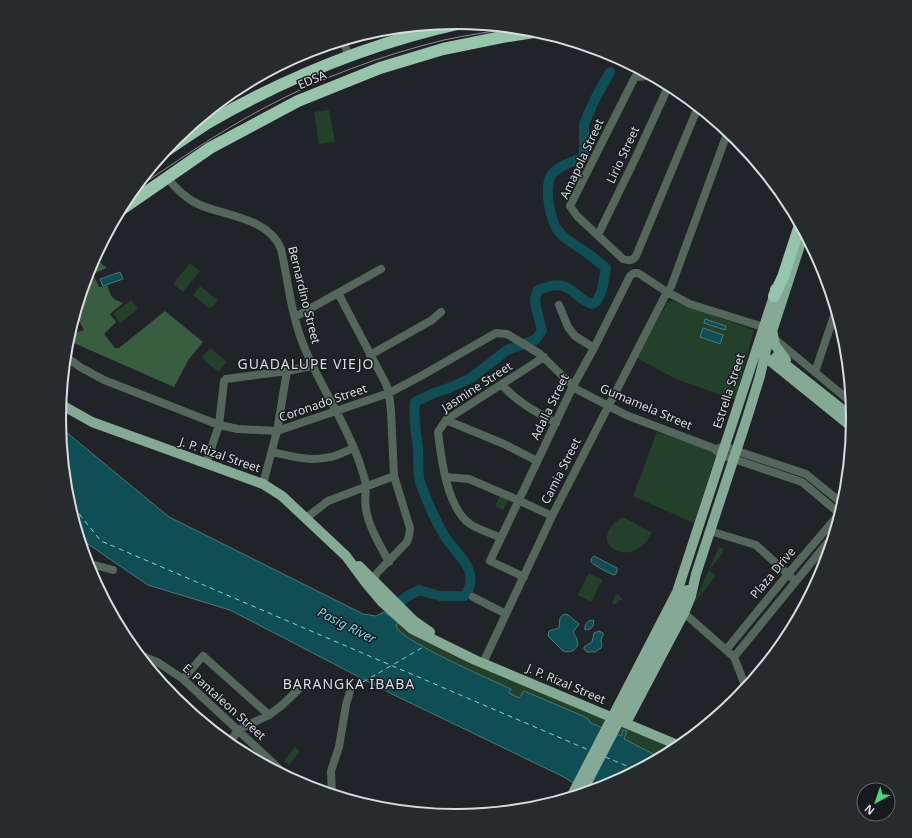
<svg xmlns="http://www.w3.org/2000/svg" width="912" height="838" font-family="'Noto Sans',sans-serif">
<style>
.green{fill:#23412a}
.forest{fill:#385d41}
.water{fill:#0e4e54;stroke:#4b797e}
.lines{fill:none;stroke-linecap:round;stroke-linejoin:round}
.river{stroke:#0e4e54;stroke-width:10}
.ferry{stroke:#77d6df;stroke-width:1;stroke-dasharray:5 4;stroke-linecap:butt}
.minor{stroke:#55675c;stroke-width:8}
.major{stroke:#84aa95;stroke-width:10}
.highway{stroke:#97c5ac;stroke-width:12}
.tram{stroke:#8a8e90;stroke-width:1}
.labels{text-anchor:middle;stroke-width:3;stroke-linejoin:round;paint-order:stroke}
.street-label{font-size:12px;fill:#dadddf;stroke:#171b1f}
.water-label{font-size:13px;font-style:italic;fill:#77d6df;stroke:#171b1f}
.quarter-label{font-size:14px;letter-spacing:1px;fill:#dadddf;stroke:#171b1f}
.rim{fill:none;stroke:#dadddf;stroke-width:2}
</style>
<rect width="100%" height="100%" fill="#202428"/>
<path class="green" d="M 329,110 L 335,142 L 319,144 L 314,112 Z
M 190,263 L 200,271 L 183,292 L 173,284 Z
M 200,286 L 218,300 L 210,309 L 193,295 Z
M 131,300 L 138,309 L 120,323 L 113,314 Z
M 672,301 L 754,330 L 735,400 L 676,379 L 637,358 L 667,303 Z
M 210,348 L 227,362 L 218,372 L 202,358 Z
M 657,432 L 717,452 L 694,523 L 633,496 Z
M 501,494 L 509,498 L 503,510 L 495,506 Z
M 623,517 L 652,533 C 630,574 582,541 623,517 Z
M 719,547 L 724,549 L 722,552 L 723,553 L 709,570 L 716,576 L 694,603 Z
M 589,573 L 602,580 L 591,602 L 578,595 Z
M 618,594 L 623,600 L 618,601 L 617,604 L 620,603 L 619,604 L 613,604 L 612,602 L 616,595 Z
M 398,622 L 676,750 L 661,758 L 624,739 L 627,731 L 623,730 L 621,736 L 591,723 L 588,719 L 583,716 L 524,691 L 519,698 L 508,693 L 511,689 C 494,681 399,639 396,626 Z
M 295,747 L 300,751 L 289,765 L 284,761 Z"/>
<path class="forest" d="M 103,241 L 108,246 L 98,261 L 107,268 L 93,274 L 99,287 L 108,286 C 110,296 113,300 123,303 L 110,314 L 116,322 L 104,334 L 115,348 L 119,348 L 165,311 L 203,342 L 189,359 L 174,387 L 67,340 L 69,334 L 72,334 L 84,330 L 75,313 L 89,267 Z"/>
<path class="water" d="M 120,272 L 123,279 L 103,286 L 100,279 Z
M 705,319 L 726,326 L 725,330 L 704,323 Z
M 703,328 L 723,335 L 720,344 L 700,337 Z
M 60,427 L 169,517 L 363,614 L 376,616 L 384,612 L 398,622 L 396,626 C 399,640 494,681 511,689 L 509,693 L 519,698 L 524,691 L 583,716 L 588,719 L 591,723 L 621,736 L 623,730 L 627,731 L 624,739 L 661,758 L 608,786 L 589,792 L 562,776 L 394,695 L 230,610 L 148,585 L 79,538 L 67,496 Z
M 594,556 L 617,568 L 617,571 L 615,575 C 611,575 594,565 591,562 L 591,559 Z
M 564,614 L 568,615 L 579,624 L 573,632 L 576,637 L 578,644 C 575,651 571,653 563,651 L 548,636 L 549,631 L 559,628 L 560,618 Z
M 592,620 L 594,621 L 593,626 L 590,629 L 585,630 C 584,625 587,621 592,620 Z
M 599,631 L 603,633 L 603,635 L 601,640 L 602,646 L 601,648 L 595,652 L 587,652 L 584,649 L 584,647 L 592,642 L 594,633 Z"/>
<g class="lines">
<path class="river" d="M 391,610 L 406,597 L 419,590 L 440,596 L 465,596 C 482,570 456,555 444,535 C 435,520 426,499 420,482 C 417,472 419,459 418,448 C 416,431 413,420 415,402 L 434,393 L 449,388 L 471,378 L 507,350 L 535,340 L 542,331 L 536,307 L 535,298 L 538,290 C 554,284 563,282 576,294 C 582,299 585,302 592,304 L 597,301 L 602,290 L 606,268 C 600,263 593,257 587,253 C 579,247 569,242 562,235 C 550,225 543,186 552,174 C 560,165 574,161 584,157 L 584,124 L 595,99 L 610,72"/>
<path class="ferry" d="M 68,500 L 101,541 L 591,751
M 363,682 L 425,646
M 605,757 L 637,770"/>
<path class="minor" d="M 343,40 L 349,57
M 652,76 L 635,77 L 570,206 L 577,216 L 623,259 C 629,261 632,261 636,256 L 698,107
M 167,178 C 177,189 186,199 200,205 C 226,216 269,218 281,249 C 288,280 291,314 303,344 C 319,385 346,422 360,464 C 362,471 365,478 366,485 C 366,493 364,501 366,509 C 369,528 380,545 389,562
M 598,235 L 636,157 L 669,85
M 671,287 L 728,131
M 338,293 L 386,384 L 389,393 L 391,411 L 394,476 L 410,528 L 409,536 L 407,542 L 377,573 L 374,579
M 559,305 L 568,327 L 575,336 L 594,348
M 295,317 L 381,269
M 773,335 L 776,340 L 851,402
M 370,355 L 432,320 L 441,312
M 65,356 L 80,367 L 104,380 L 219,425 L 238,429 L 277,431 L 389,393 L 421,376 L 496,333 L 507,334 L 540,354 L 576,389 L 626,415 L 713,448 L 722,455 L 802,482 L 840,514
M 815,372 L 836,310
M 502,385 C 517,402 536,412 556,423
M 446,420 L 504,444 L 537,461
M 719,448 L 725,447 L 806,474 L 843,504
M 272,452 C 290,456 311,462 330,457 C 338,456 346,451 354,448
M 206,464 L 219,425 L 224,381 L 226,379 L 287,371 L 312,366
M 446,477 L 469,479 L 518,500 L 552,516
M 263,484 L 277,431 L 287,371
M 306,518 L 328,501 L 394,476
M 710,531 L 756,545 L 791,577
M 501,538 C 491,533 479,530 470,524 C 447,508 441,458 438,432 L 446,420 L 544,357
M 87,563 L 113,570
M 524,577 L 490,561 L 573,386 L 594,348 L 630,276 L 634,273 L 638,273 L 667,292 L 690,304 L 763,327
M 473,597 L 506,614
M 684,613 L 734,657 L 746,688
M 726,650 L 788,574 L 840,513
M 138,654 L 159,663 L 183,679 L 288,777
M 734,657 L 833,536
M 483,663 L 552,516 L 667,292
M 183,679 L 203,656 L 269,715
M 229,744 L 238,730 L 269,715 L 281,706 L 298,690
M 332,794 L 331,771 L 339,747 L 346,705 L 350,691"/>
<path class="major" d="M 772,330 L 775,345 L 786,360
M 759,353 L 764,356 L 852,427
M 776,357 L 853,418
M 60,404 L 92,422 L 263,484 L 282,496 L 346,556 L 366,583 L 382,602 L 412,629 L 475,660 L 680,746
M 359,566 L 413,620 L 430,632
M 626,723 L 684,613 L 691,596 L 696,574 L 748,415 L 760,376 L 766,350 L 804,233
M 581,794 L 687,590
M 571,797 L 677,592 L 774,296 L 775,289"/>
<path class="highway" d="M 163,153 C 179,142 195,131 211,121 C 288,77 375,42 462,23
M 119,211 L 210,148 L 298,101 L 380,68 L 443,49 L 502,37 L 540,31
M 774,296 L 783,277 L 800,225"/>
<path class="tram" d="M 131,192 C 174,163 217,133 264,108 C 320,78 382,55 444,40 C 467,35 490,32 513,28"/>
</g>
<g class="labels">
<g class="street-label">
<text transform="translate(312 80) rotate(-23)" y="4">EDSA</text>
<text transform="translate(623 155) rotate(-65)" y="4">Lirio Street</text>
<text transform="translate(582 159) rotate(-65)" y="4">Amapola Street</text>
<text transform="translate(304 295) rotate(76)" y="4">Bernardino Street</text>
<text transform="translate(477 387) rotate(-33)" y="4">Jasmine Street</text>
<text transform="translate(729 391) rotate(-72)" y="4">Estrella Street</text>
<text transform="translate(323 403) rotate(-19)" y="4">Coronado Street</text>
<text transform="translate(550 407) rotate(-64)" y="4">Adalla Street</text>
<text transform="translate(646 407) rotate(23)" y="4">Gumamela Street</text>
<text transform="translate(220 455) rotate(19)" y="4">J. P. Rizal Street</text>
<text transform="translate(561 471) rotate(-63)" y="4">Camia Street</text>
<text transform="translate(773 573) rotate(-50)" y="4">Plaza Drive</text>
<text transform="translate(566 684) rotate(23)" y="4">J. P. Rizal Street</text>
<text transform="translate(224 702) rotate(42)" y="4">E. Pantaleon Street</text>
</g>
<g class="water-label">
<text transform="translate(347 625) rotate(27)" y="5">Pasig River</text>
</g>
<g class="quarter-label">
<text x="306" y="369">GUADALUPE VIEJO</text>
<text x="349" y="689">BARANGKA IBABA</text>
</g>
</g>
<path d="M0 0H912V838H0ZM66 419a390 390 0 1 1 780 0a390 390 0 1 1-780 0Z" fill="#272b2e" fill-rule="evenodd"/>
<path class="rim" d="M66 419a390 390 0 1 1 780 0a390 390 0 1 1-780 0Z"/>
<g transform="translate(876 802) rotate(220)"><circle r="19" fill="#171b1f" stroke="#65696c"/>
<path d="M0-3L7 15L0 10L-7 15Z" fill="#4cd677"/>
<text y="-6" font-size="11" font-weight="bold" text-anchor="middle" fill="#dadddf">N</text>
</g>
</svg>
